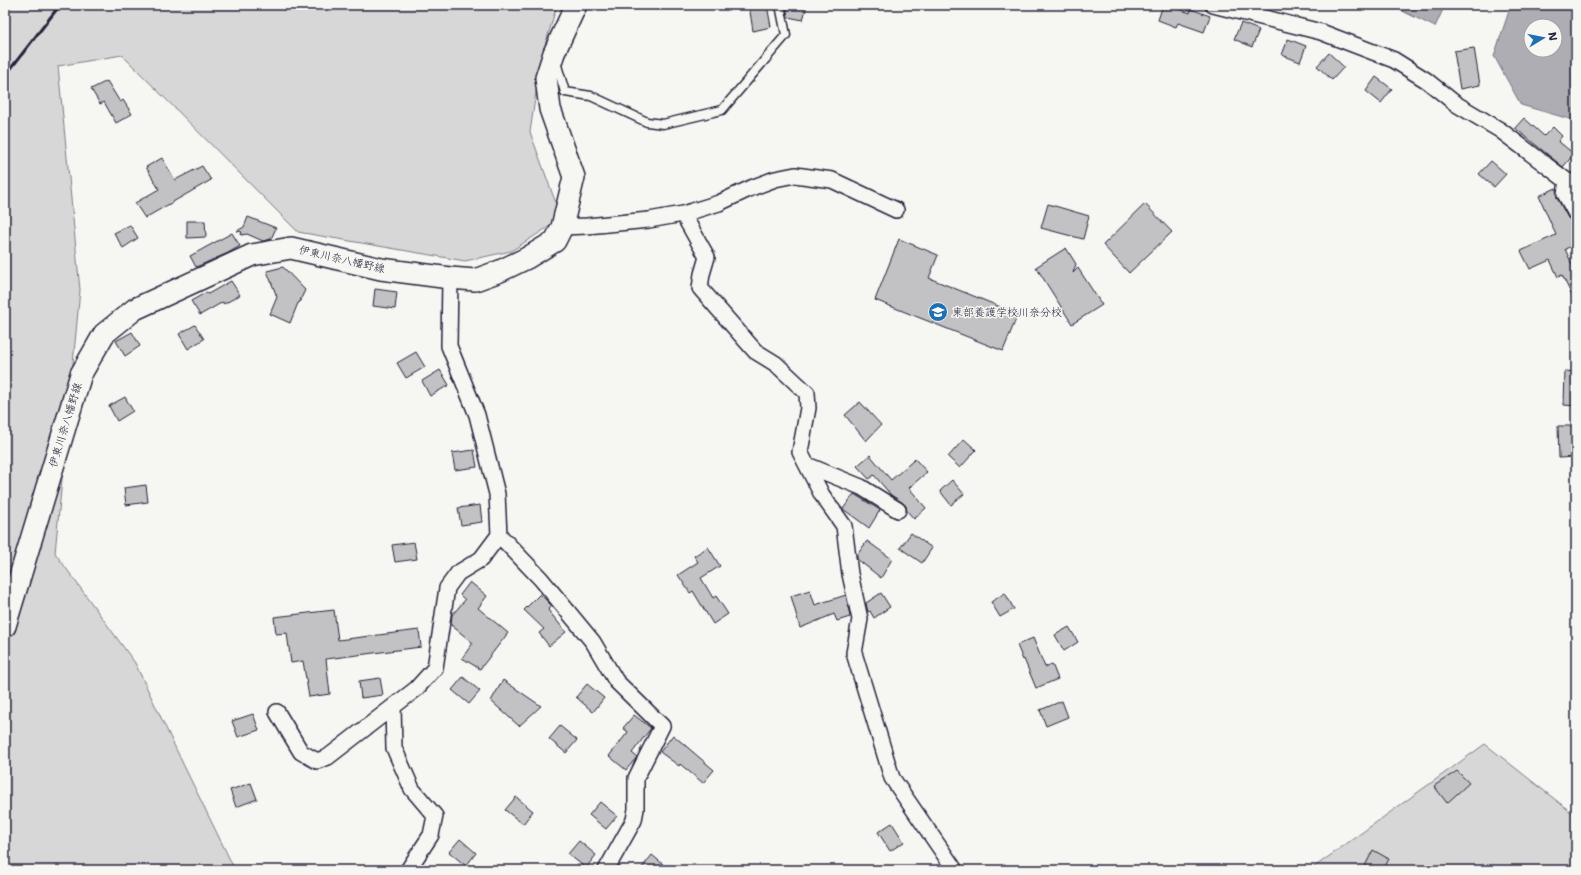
<svg xmlns="http://www.w3.org/2000/svg" width="1581" height="875" font-family="'Shantell Sans','Klee One',sans-serif">
<style>
.green{fill:#d7d7d7;stroke:#7c7c89}
.water{fill:#adadb3;stroke:#757583;fill-rule:evenodd}
.building{fill:#c2c2c4;stroke:#22223b}
.lines{fill:none;stroke-linecap:round;stroke-linejoin:round}
.lane-casing{stroke:#22223b;stroke-width:11}
.street-casing{stroke:#22223b;stroke-width:18}
.secondary-casing{stroke:#22223b;stroke-width:24}
.lane{stroke:#f6f6f2;stroke-width:8}
.street{stroke:#f6f6f2;stroke-width:15}
.secondary{stroke:#f6f6f2;stroke-width:21}
.rail{stroke:#22223b;stroke-width:3}
.labels{text-anchor:middle;stroke-width:3;stroke-linejoin:round;paint-order:stroke}
.street-label{font-size:11px;fill:#22223b;stroke:#f6f6f2}
.poi-label{font-size:11px;fill:#22223b;stroke:#f6f6f2;text-anchor:start}
</style>
<rect width="100%" height="100%" fill="#f6f6f2"/>
<filter id="ink" filterUnits="userSpaceOnUse"><feTurbulence type="fractalNoise" baseFrequency=".025" numOctaves="2"/><feDisplacementMap in="SourceGraphic" scale="8" xChannelSelector="R" yChannelSelector="G"/><feConvolveMatrix kernelMatrix="1 2 1 2 8 2 1 2 1" color-interpolation-filters="sRGB"/></filter>
<g filter="url(#ink)">
<path class="green" d="M 5,5 L 557,5 L 541,59 L 530,132 L 558,209 L 550,226 L 511,251 L 465,261 L 298,232 L 122,55 L 58,66 L 80,290 L 55,553 L 135,663 L 185,768 L 235,870 L 5,870 Z
M 1485,744 L 1576,816 L 1576,870 L 1310,870 Z"/>
<path class="water" d="M 1390,5 L 1445,5 L 1435,27 Z
M 1511,5 L 1576,5 L 1576,123 L 1573,120 L 1521,105 L 1494,56 ZM 1531,26 L 1555,26 L 1555,50 L 1531,50 Z"/>
<path class="building" d="M 749,5 L 767,5 L 771,27 L 753,31 Z
M 788,5 L 807,5 L 803,20 L 788,17 L 787,11 Z
M 1163,5 L 1168,5 L 1190,13 L 1191,9 L 1210,16 L 1204,32 L 1178,23 L 1176,27 L 1158,20 Z
M 1241,23 L 1259,30 L 1252,47 L 1234,39 Z
M 1288,39 L 1306,46 L 1300,62 L 1282,55 Z
M 1474,48 L 1480,85 L 1460,89 L 1454,51 Z
M 1329,53 L 1344,67 L 1332,80 L 1317,66 Z
M 1376,77 L 1392,89 L 1381,103 L 1366,91 Z
M 107,81 L 120,102 L 123,100 L 132,114 L 116,123 L 104,102 L 100,104 L 91,89 Z
M 1524,118 L 1544,136 L 1553,127 L 1562,136 L 1558,141 L 1574,154 L 1563,167 L 1515,128 Z
M 162,158 L 175,180 L 202,166 L 211,180 L 145,218 L 135,203 L 159,189 L 146,167 Z
M 1491,161 L 1506,174 L 1494,187 L 1479,174 Z
M 1556,188 L 1557,198 L 1568,218 L 1572,222 L 1576,223 L 1576,244 L 1565,249 L 1576,273 L 1576,304 L 1562,275 L 1558,277 L 1550,260 L 1530,269 L 1521,251 L 1556,235 L 1539,196 Z
M 1048,204 L 1089,216 L 1083,239 L 1041,228 Z
M 1145,204 L 1172,232 L 1129,273 L 1103,245 Z
M 248,217 L 276,228 L 271,239 L 263,241 L 247,234 L 241,235 L 242,232 L 237,231 L 244,227 Z
M 187,221 L 205,221 L 206,237 L 187,238 Z
M 130,225 L 138,238 L 123,248 L 114,233 Z
M 232,233 L 240,246 L 228,253 L 196,267 L 190,256 Z
M 899,239 L 938,255 L 929,278 L 1018,314 L 1003,351 L 875,300 Z
M 1066,248 L 1076,264 L 1073,273 L 1078,268 L 1102,305 L 1072,324 L 1036,267 Z
M 283,267 L 305,290 L 299,303 L 298,303 L 290,323 L 270,314 L 277,297 L 267,271 Z
M 231,281 L 240,295 L 224,304 L 223,302 L 200,315 L 191,301 L 207,292 L 208,294 Z
M 375,289 L 397,292 L 395,309 L 373,306 Z
M 195,325 L 204,339 L 188,349 L 179,334 Z
M 132,332 L 140,346 L 125,356 L 116,341 Z
M 416,352 L 425,367 L 406,378 L 397,363 Z
M 440,370 L 449,385 L 430,396 L 422,381 Z
M 1565,371 L 1576,372 L 1576,406 L 1564,405 Z
M 125,397 L 133,411 L 117,421 L 109,406 Z
M 860,402 L 881,425 L 866,441 L 845,415 Z
M 1558,426 L 1575,426 L 1575,457 L 1559,458 Z
M 964,439 L 976,450 L 960,468 L 948,457 Z
M 474,450 L 477,467 L 455,470 L 452,453 Z
M 870,455 L 891,480 L 915,459 L 927,472 L 909,488 L 926,508 L 914,519 L 907,511 L 906,506 L 903,503 L 891,495 L 874,475 L 869,479 L 857,466 Z
M 952,480 L 964,494 L 951,505 L 940,491 Z
M 146,485 L 148,502 L 126,505 L 124,488 Z
M 854,494 L 880,510 L 869,528 L 843,509 Z
M 480,505 L 482,522 L 461,525 L 458,508 Z
M 911,533 L 932,548 L 922,563 L 900,548 Z
M 867,541 L 892,559 L 881,578 L 857,559 L 857,555 Z
M 414,542 L 417,559 L 395,562 L 392,545 Z
M 708,547 L 720,566 L 701,578 L 713,598 L 716,596 L 728,614 L 713,624 L 693,591 L 690,593 L 678,575 L 698,562 L 694,556 Z
M 470,582 L 487,596 L 478,608 L 508,633 L 480,669 L 462,658 L 473,643 L 451,625 L 452,615 L 465,600 L 460,595 Z
M 810,590 L 815,605 L 846,595 L 850,617 L 837,621 L 834,614 L 800,628 L 791,596 Z
M 881,593 L 890,607 L 874,618 L 870,611 L 868,612 L 866,603 Z
M 1005,593 L 1014,609 L 1000,617 L 991,602 Z
M 540,594 L 552,606 L 548,610 L 566,632 L 549,646 L 539,633 L 544,629 L 524,610 Z
M 334,610 L 338,640 L 419,630 L 421,647 L 326,659 L 330,694 L 309,697 L 303,661 L 291,663 L 287,633 L 276,634 L 274,617 Z
M 1069,627 L 1078,642 L 1064,651 L 1055,635 Z
M 1033,638 L 1045,667 L 1052,664 L 1058,679 L 1036,688 L 1024,659 L 1023,660 L 1017,645 Z
M 463,677 L 480,691 L 469,704 L 452,690 Z
M 380,678 L 383,695 L 361,698 L 359,681 Z
M 503,680 L 541,706 L 519,726 L 491,701 Z
M 587,684 L 604,698 L 593,712 L 576,697 Z
M 1062,701 L 1068,717 L 1046,726 L 1040,710 Z
M 253,714 L 259,730 L 238,737 L 232,721 Z
M 634,715 L 651,728 L 632,753 L 637,757 L 626,770 L 609,756 L 628,732 L 623,728 Z
M 560,726 L 577,740 L 566,753 L 549,739 Z
M 673,735 L 714,770 L 703,783 L 680,764 L 679,766 L 660,752 Z
M 1457,771 L 1469,783 L 1447,803 L 1434,786 Z
M 251,783 L 257,799 L 236,807 L 230,790 Z
M 516,797 L 533,811 L 523,824 L 505,810 Z
M 600,802 L 617,816 L 606,829 L 589,815 Z
M 892,823 L 904,842 L 890,851 L 878,832 Z
M 460,839 L 476,853 L 466,866 L 449,852 Z
M 579,841 L 596,855 L 586,868 L 568,854 Z
M 1373,850 L 1389,859 L 1383,870 L 1363,870 Z
M 652,855 L 670,870 L 640,870 Z"/>
<g class="lines">
<defs>
<path id="lane" d="M 556,62 L 565,92 L 591,96 L 647,122 L 663,124 L 722,110 L 786,35 L 780,5"/>
<path id="street" d="M 1213,5 L 1321,32 L 1394,60 L 1426,80 L 1456,104 L 1500,130 L 1567,181 L 1576,182
M 1567,181 L 1565,194 L 1576,214
M 683,214 L 707,257 L 702,274 L 700,288 L 755,351 L 776,364 L 807,393 L 808,408 L 800,452 L 822,495 L 844,526 L 850,574 L 860,619 L 854,653 L 892,778 L 955,870
M 562,227 L 587,226 L 649,220 L 683,214 L 719,203 L 751,188 L 775,179 L 795,175 L 832,180 L 896,210
M 807,465 L 861,487 L 898,510
M 499,535 L 541,579 L 593,642 L 616,681 L 662,726 L 636,778 L 636,809 L 634,820 L 606,870
M 393,707 L 394,748 L 412,789 L 435,816 L 431,835 L 408,870
M 277,712 L 301,752 L 317,761 L 328,757 L 416,689 L 435,668 L 447,588 L 458,573 L 481,559 L 499,535 L 497,494 L 477,415 L 449,346 L 450,278"/>
<path id="secondary" d="M 5,626 L 81,374 L 104,334 L 135,309 L 252,255 L 291,248 L 381,269 L 450,278 L 475,280 L 500,271 L 527,258 L 555,241 L 562,227 L 574,177 L 550,109 L 546,78 L 554,53 L 576,5"/>
</defs>
<use href="#lane" class="lane-casing"/>
<use href="#street" class="street-casing"/>
<use href="#secondary" class="secondary-casing"/>
<use href="#lane" class="lane"/>
<use href="#street" class="street"/>
<use href="#secondary" class="secondary"/>
<path class="rail" d="M 5,76 L 60,5"/>
</g>
</g>
<defs>
<symbol id="school-disc" viewBox="-11 -11 22 22"><circle r="9.5" fill="#1f6fb2" stroke="#f6f6f2"/><path d="M0-5L7-2L0 1L-7-2ZM-4 1L0 2.5L4 1V4Q0 6-4 4Z" fill="#fff"/></symbol>
</defs>
<g fill-rule="evenodd">
<use href="#school-disc" x="927" y="301" width="22" height="22"/>
</g>
<g class="labels">
<g class="street-label">
<text transform="translate(342 259) rotate(13)" y="4">伊東川奈八幡野線</text>
<text transform="translate(65 425) rotate(-73)" y="4">伊東川奈八幡野線</text>
</g>
<g class="poi-label">
<text x="952" y="316">東部養護学校川奈分校</text>
</g>
</g>
<rect width="1581" height="875" fill="none" stroke="#f6f6f2" stroke-width="20"/>
<rect x="10" y="10" width="1561" height="855" fill="none" stroke="#22223b" stroke-width="1.5" filter="url(#ink)"/>
<g transform="translate(1543 38) rotate(80)"><circle r="19" fill="#f6f6f2" stroke="#a1a1a9"/>
<path d="M0-3L7 15L0 10L-7 15Z" fill="#1f6fb2"/>
<text y="-6" font-size="11" font-weight="bold" text-anchor="middle" fill="#22223b">N</text>
</g>
</svg>
